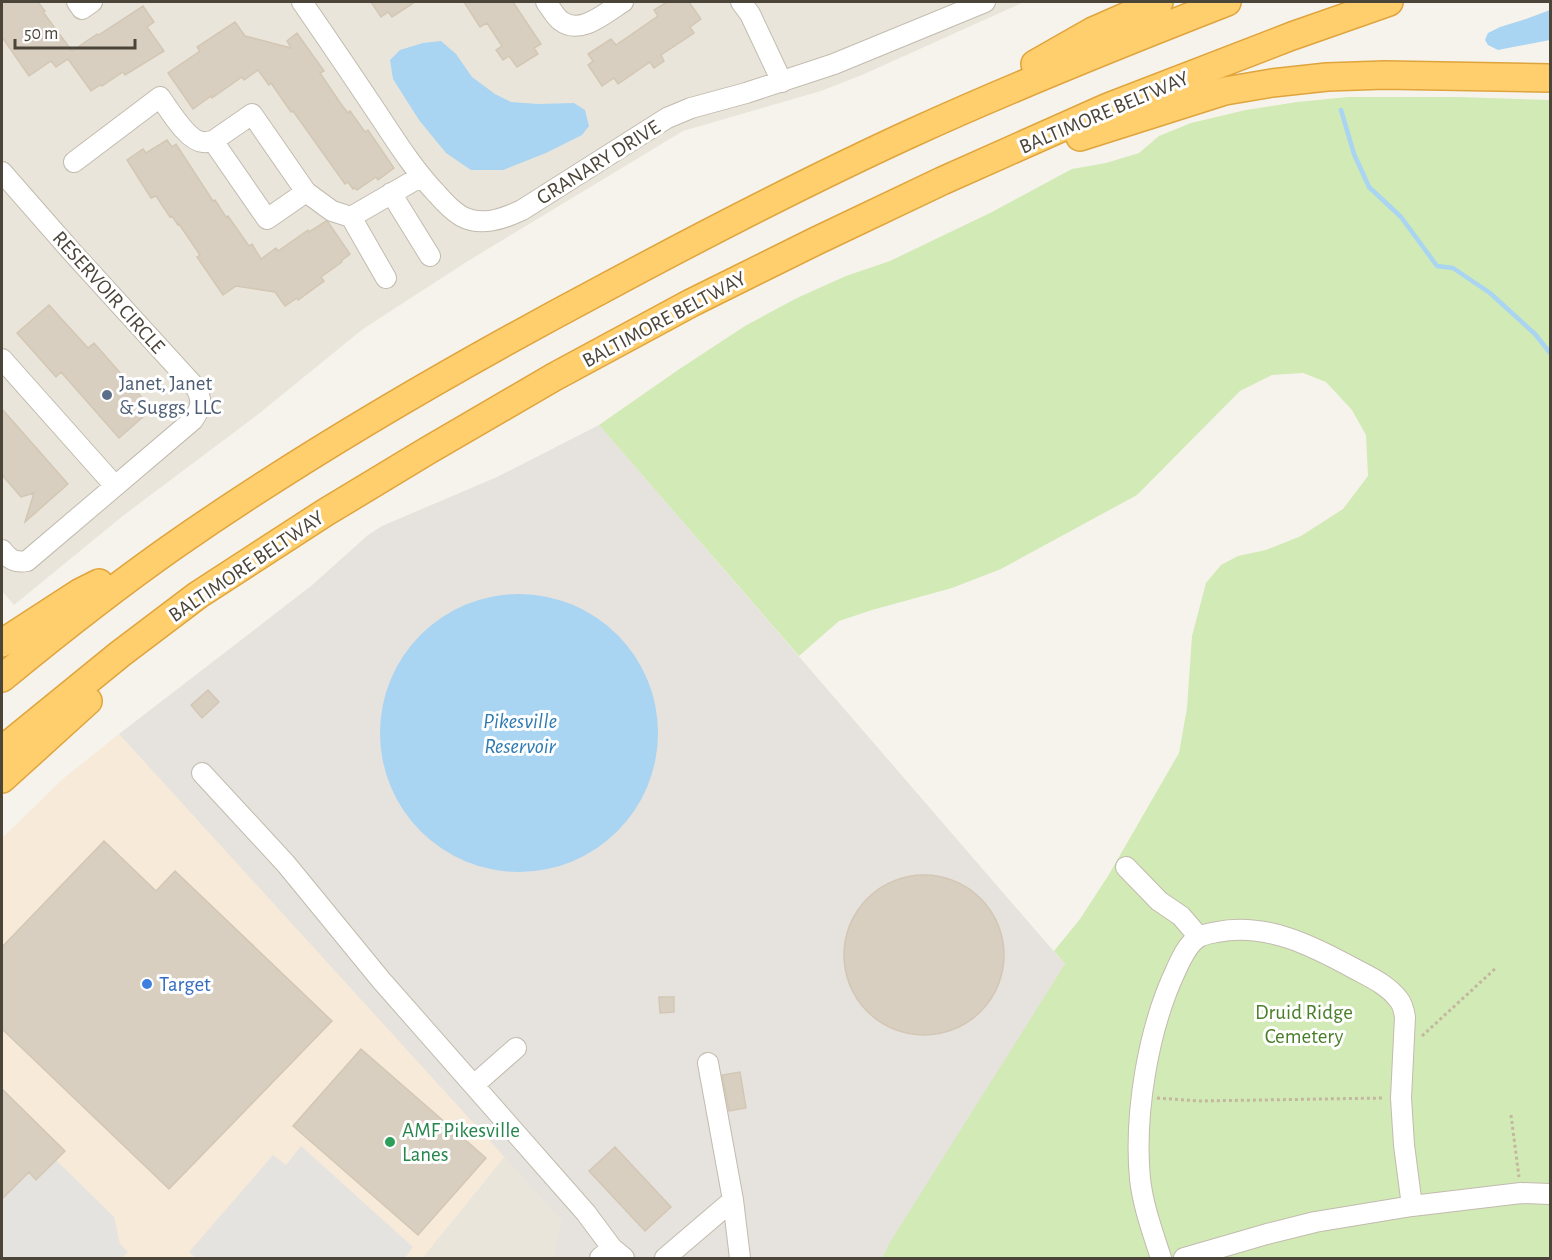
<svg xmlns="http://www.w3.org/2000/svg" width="1552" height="1260" font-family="'Alegreya Sans',sans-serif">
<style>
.residential{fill:#eae5da}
.commercial{fill:#f7ead8}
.industrial{fill:#e6e2dd}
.green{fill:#d2eab5}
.parking{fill:#e5e3e0}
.water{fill:#a9d4f2}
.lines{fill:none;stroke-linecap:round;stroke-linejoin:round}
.stream{stroke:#a9d4f2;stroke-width:4.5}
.building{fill:#d8cfc1;stroke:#d3c7b4;stroke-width:1.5}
.minor-casing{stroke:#c2bbae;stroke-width:22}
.highway-casing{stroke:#e0a43c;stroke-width:30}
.path{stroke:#c4b79f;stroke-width:3;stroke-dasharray:3 3;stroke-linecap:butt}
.minor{stroke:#fff;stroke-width:20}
.highway{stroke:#ffcf6e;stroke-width:27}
.service-dot{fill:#5c6f8a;stroke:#fff;stroke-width:2}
.shop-dot{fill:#3f7fe0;stroke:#fff;stroke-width:2}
.leisure-dot{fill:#2e9e5b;stroke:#fff;stroke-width:2}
.labels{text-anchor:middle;stroke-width:6;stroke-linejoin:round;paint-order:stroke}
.street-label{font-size:21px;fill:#4b4439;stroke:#fff}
.service-label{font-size:21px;fill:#4e5e75;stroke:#fff;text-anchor:start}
.shop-label{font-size:21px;fill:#366cbe;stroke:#fff;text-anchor:start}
.park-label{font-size:21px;fill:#4a7f2a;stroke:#fff}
.leisure-label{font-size:21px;fill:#27864d;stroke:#fff;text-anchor:start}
.water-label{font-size:22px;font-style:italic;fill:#2e7ab2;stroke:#fff}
</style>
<rect width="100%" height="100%" fill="#f6f3ec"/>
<path class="residential" d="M 2,2 L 1024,2 L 862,75 L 821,91 L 683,131 L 468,261 L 363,329 L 256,416 L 124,515 L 14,605 L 2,591 Z
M 505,1156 L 563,1220 L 553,1258 L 422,1258 Z"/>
<path class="commercial" d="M 119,734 L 505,1156 L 422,1258 L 2,1258 L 2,838 L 64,778 Z"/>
<path class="industrial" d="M 599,425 L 1082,984 L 903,1258 L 553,1258 L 562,1220 L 119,734 L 311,586 L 368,535 L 382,526 L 497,477 Z"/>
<path class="green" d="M 1348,97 L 1458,97 L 1550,100 L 1550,1258 L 882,1258 L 892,1239 L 1065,964 L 1054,951 L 1080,919 L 1108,876 L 1179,753 L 1187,708 L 1192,636 L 1206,583 L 1221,565 L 1238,556 L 1266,550 L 1301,536 L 1343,509 L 1368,476 L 1366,435 L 1352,410 L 1326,382 L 1303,373 L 1272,375 L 1240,391 L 1137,495 L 1001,569 L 952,588 L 872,610 L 839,621 L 799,656 L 599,425 L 678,370 L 745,326 L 797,298 L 846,276 L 890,261 L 992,212 L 1072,169 L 1106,163 L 1139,153 L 1159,136 L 1191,123 L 1246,110 L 1297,102 Z"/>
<path class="parking" d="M 301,1146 L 413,1247 L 405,1258 L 196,1258 L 189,1252 L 273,1155 L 286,1165 Z
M 56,1160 L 114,1217 L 120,1244 L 128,1252 L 122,1258 L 2,1258 L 2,1199 L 29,1172 L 36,1179 Z"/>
<path class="water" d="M 1550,10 L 1550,40 L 1498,50 L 1488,45 L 1485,40 L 1488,33 L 1500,27 L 1526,19 Z
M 441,41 L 456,54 L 472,77 L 495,94 L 511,102 L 538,104 L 574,103 L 585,110 L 589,126 L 582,135 L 546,153 L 503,170 L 471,170 L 446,153 L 419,120 L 393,79 L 390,60 L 400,50 L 423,43 Z
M380 733a139 139 0 1 1 278 0a139 139 0 1 1-278 0Z"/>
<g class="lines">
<path class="stream" d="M 1341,110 L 1354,154 L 1369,187 L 1401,217 L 1437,266 L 1453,268 L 1490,293 L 1535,334 L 1550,353"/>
</g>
<path class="building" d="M 2,2 L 38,2 L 45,11 L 43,12 L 72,51 L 97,34 L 99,35 L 143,6 L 154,22 L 147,27 L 164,51 L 125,75 L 123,72 L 102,86 L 100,85 L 91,91 L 68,59 L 56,67 L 51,61 L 29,76 L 2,37 Z
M 371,2 L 415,2 L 392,17 L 388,12 L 381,17 Z
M 464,2 L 513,2 L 541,44 L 534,48 L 538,54 L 517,67 L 509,56 L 503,60 L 496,50 L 502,46 L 487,23 L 480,27 Z
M 667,2 L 689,2 L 701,19 L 690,27 L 694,33 L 661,55 L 664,61 L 654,68 L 650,62 L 618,84 L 614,78 L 602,86 L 588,65 L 593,61 L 588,54 L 611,39 L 616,45 L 658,16 L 654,10 Z
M 235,22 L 245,36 L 291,48 L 287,41 L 297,33 L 324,71 L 320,73 L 341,104 L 348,113 L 350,111 L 365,132 L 368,130 L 394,168 L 378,180 L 376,177 L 357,190 L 355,188 L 353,189 L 348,182 L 345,184 L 293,111 L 291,112 L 271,83 L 269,85 L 258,70 L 244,80 L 242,77 L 212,98 L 211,96 L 193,109 L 168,73 L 200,51 L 197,47 Z
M 167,140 L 172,147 L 176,144 L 213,201 L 215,200 L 226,217 L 228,216 L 249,246 L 252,244 L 261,259 L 276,248 L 278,251 L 308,230 L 309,232 L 326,221 L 328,222 L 350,254 L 341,261 L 342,262 L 321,277 L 324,281 L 298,300 L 297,298 L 285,306 L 275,292 L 236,286 L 223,295 L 197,257 L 200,255 L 179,224 L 178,225 L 172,216 L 170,217 L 156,196 L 151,198 L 127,160 L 143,149 L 146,153 Z
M 49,305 L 88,348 L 94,343 L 152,409 L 119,438 L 61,372 L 56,377 L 17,333 Z
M 2,409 L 68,484 L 25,522 L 34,493 L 21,497 L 2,475 Z
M 208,690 L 219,702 L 202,718 L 191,705 Z
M 104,841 L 156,891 L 175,871 L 332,1021 L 169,1189 L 2,1029 L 2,947 Z
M844 955a80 80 0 1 1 160 0a80 80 0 1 1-160 0Z
M 659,997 L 674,997 L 674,1012 L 660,1013 Z
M 361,1049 L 486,1158 L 418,1235 L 293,1126 Z
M 740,1072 L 746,1108 L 729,1111 L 722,1075 Z
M 2,1089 L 65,1151 L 36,1180 L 29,1172 L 2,1199 Z
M 615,1147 L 671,1207 L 645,1231 L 589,1171 Z"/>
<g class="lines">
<defs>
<path id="minor" d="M 77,2 L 82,9 L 92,2
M 302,2 C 329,41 356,81 382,120 C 399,146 416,172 437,194 C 444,202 451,210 461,216 C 481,227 503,219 522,210 L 667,118 L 691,108 L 746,93 L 834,64 L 985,2
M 546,2 C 551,8 555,17 561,21 C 581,36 606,12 623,2
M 741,2 L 750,14 L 782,82
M 74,162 L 160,97 C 169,109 187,141 203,142 C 206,143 210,141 213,141
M 2,172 L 72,252 L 196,388 C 203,401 201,408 193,420 L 27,561 C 14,563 9,559 2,550
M 306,192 L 252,114 L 213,141 L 267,219 L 306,192 L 332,211 L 351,217 L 420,177
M 391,193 L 430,256
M 351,217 L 386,278
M 2,359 L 115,486
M 202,773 L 286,864 L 381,980 L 586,1213 L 612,1248
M 1126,867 L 1159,901 L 1181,916 L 1199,937
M 708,1063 L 733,1200 L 740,1258
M 474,1085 L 516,1048
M 600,1258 L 612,1248 L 624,1258
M 665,1258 L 733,1200
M 1161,1258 C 1153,1233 1143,1206 1140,1179 C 1134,1114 1148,1029 1176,970 C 1181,959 1188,943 1199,937 C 1204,934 1212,933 1217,932 C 1266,922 1313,946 1355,969 C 1370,977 1388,985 1399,1000 C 1403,1005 1404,1011 1405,1017 L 1401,1098 L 1404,1145 L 1412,1206
M 1184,1258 L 1267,1234 L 1315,1222 L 1412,1206 L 1521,1193 L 1550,1194"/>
<path id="highway" d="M 1035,64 L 1093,31 L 1159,2
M 1080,137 L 1225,91 L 1272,83 L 1327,77 L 1385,75 L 1550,78
M 2,643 L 79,593 L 99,583
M 2,678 C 58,632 115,587 175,545 C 310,451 454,368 599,291 C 703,235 807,181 914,132 C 1017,85 1122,43 1227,2
M 2,750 L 120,654 L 198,595 L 326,512 L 427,451 L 554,377 L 691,303 L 816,241 L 942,181 L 1108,107 L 1292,36 L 1389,2
M 2,779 L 88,701"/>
</defs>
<use href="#minor" class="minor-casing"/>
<use href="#highway" class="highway-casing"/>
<path class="path" d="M 1422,1036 L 1497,967
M 1157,1098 L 1199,1101 L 1384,1098
M 1511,1115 L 1519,1177"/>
<use href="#minor" class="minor"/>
<use href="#highway" class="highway"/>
</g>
<circle class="service-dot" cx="107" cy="395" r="6"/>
<circle class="shop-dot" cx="147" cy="984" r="6"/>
<circle class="leisure-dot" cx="390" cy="1142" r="6"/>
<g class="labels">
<g class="street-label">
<text transform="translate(1104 112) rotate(-23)" y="7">BALTIMORE BELTWAY</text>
<text transform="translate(598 162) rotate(-32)" y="7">GRANARY DRIVE</text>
<text transform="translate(109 292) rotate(48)" y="7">RESERVOIR CIRCLE</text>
<text transform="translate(664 319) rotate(-28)" y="7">BALTIMORE BELTWAY</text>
<text transform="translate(246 566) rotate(-34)" y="7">BALTIMORE BELTWAY</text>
</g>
<g class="service-label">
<text x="119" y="390">Janet, Janet<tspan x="119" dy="24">&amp; Suggs, LLC</tspan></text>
</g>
<g class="shop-label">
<text x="159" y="991">Target</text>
</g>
<g class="park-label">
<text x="1304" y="1019">Druid Ridge<tspan x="1304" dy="24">Cemetery</tspan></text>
</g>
<g class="leisure-label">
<text x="402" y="1137">AMF Pikesville<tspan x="402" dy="24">Lanes</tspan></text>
</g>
<g class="water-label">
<text x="520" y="728">Pikesville<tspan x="520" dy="25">Reservoir</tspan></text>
</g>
</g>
<rect width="1552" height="1260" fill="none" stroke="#4b4439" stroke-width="6"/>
<path d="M15 39v9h120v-9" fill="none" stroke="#4b4439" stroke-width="3"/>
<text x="24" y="39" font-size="18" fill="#4b4439" stroke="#ffffff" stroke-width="4.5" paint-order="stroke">50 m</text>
</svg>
